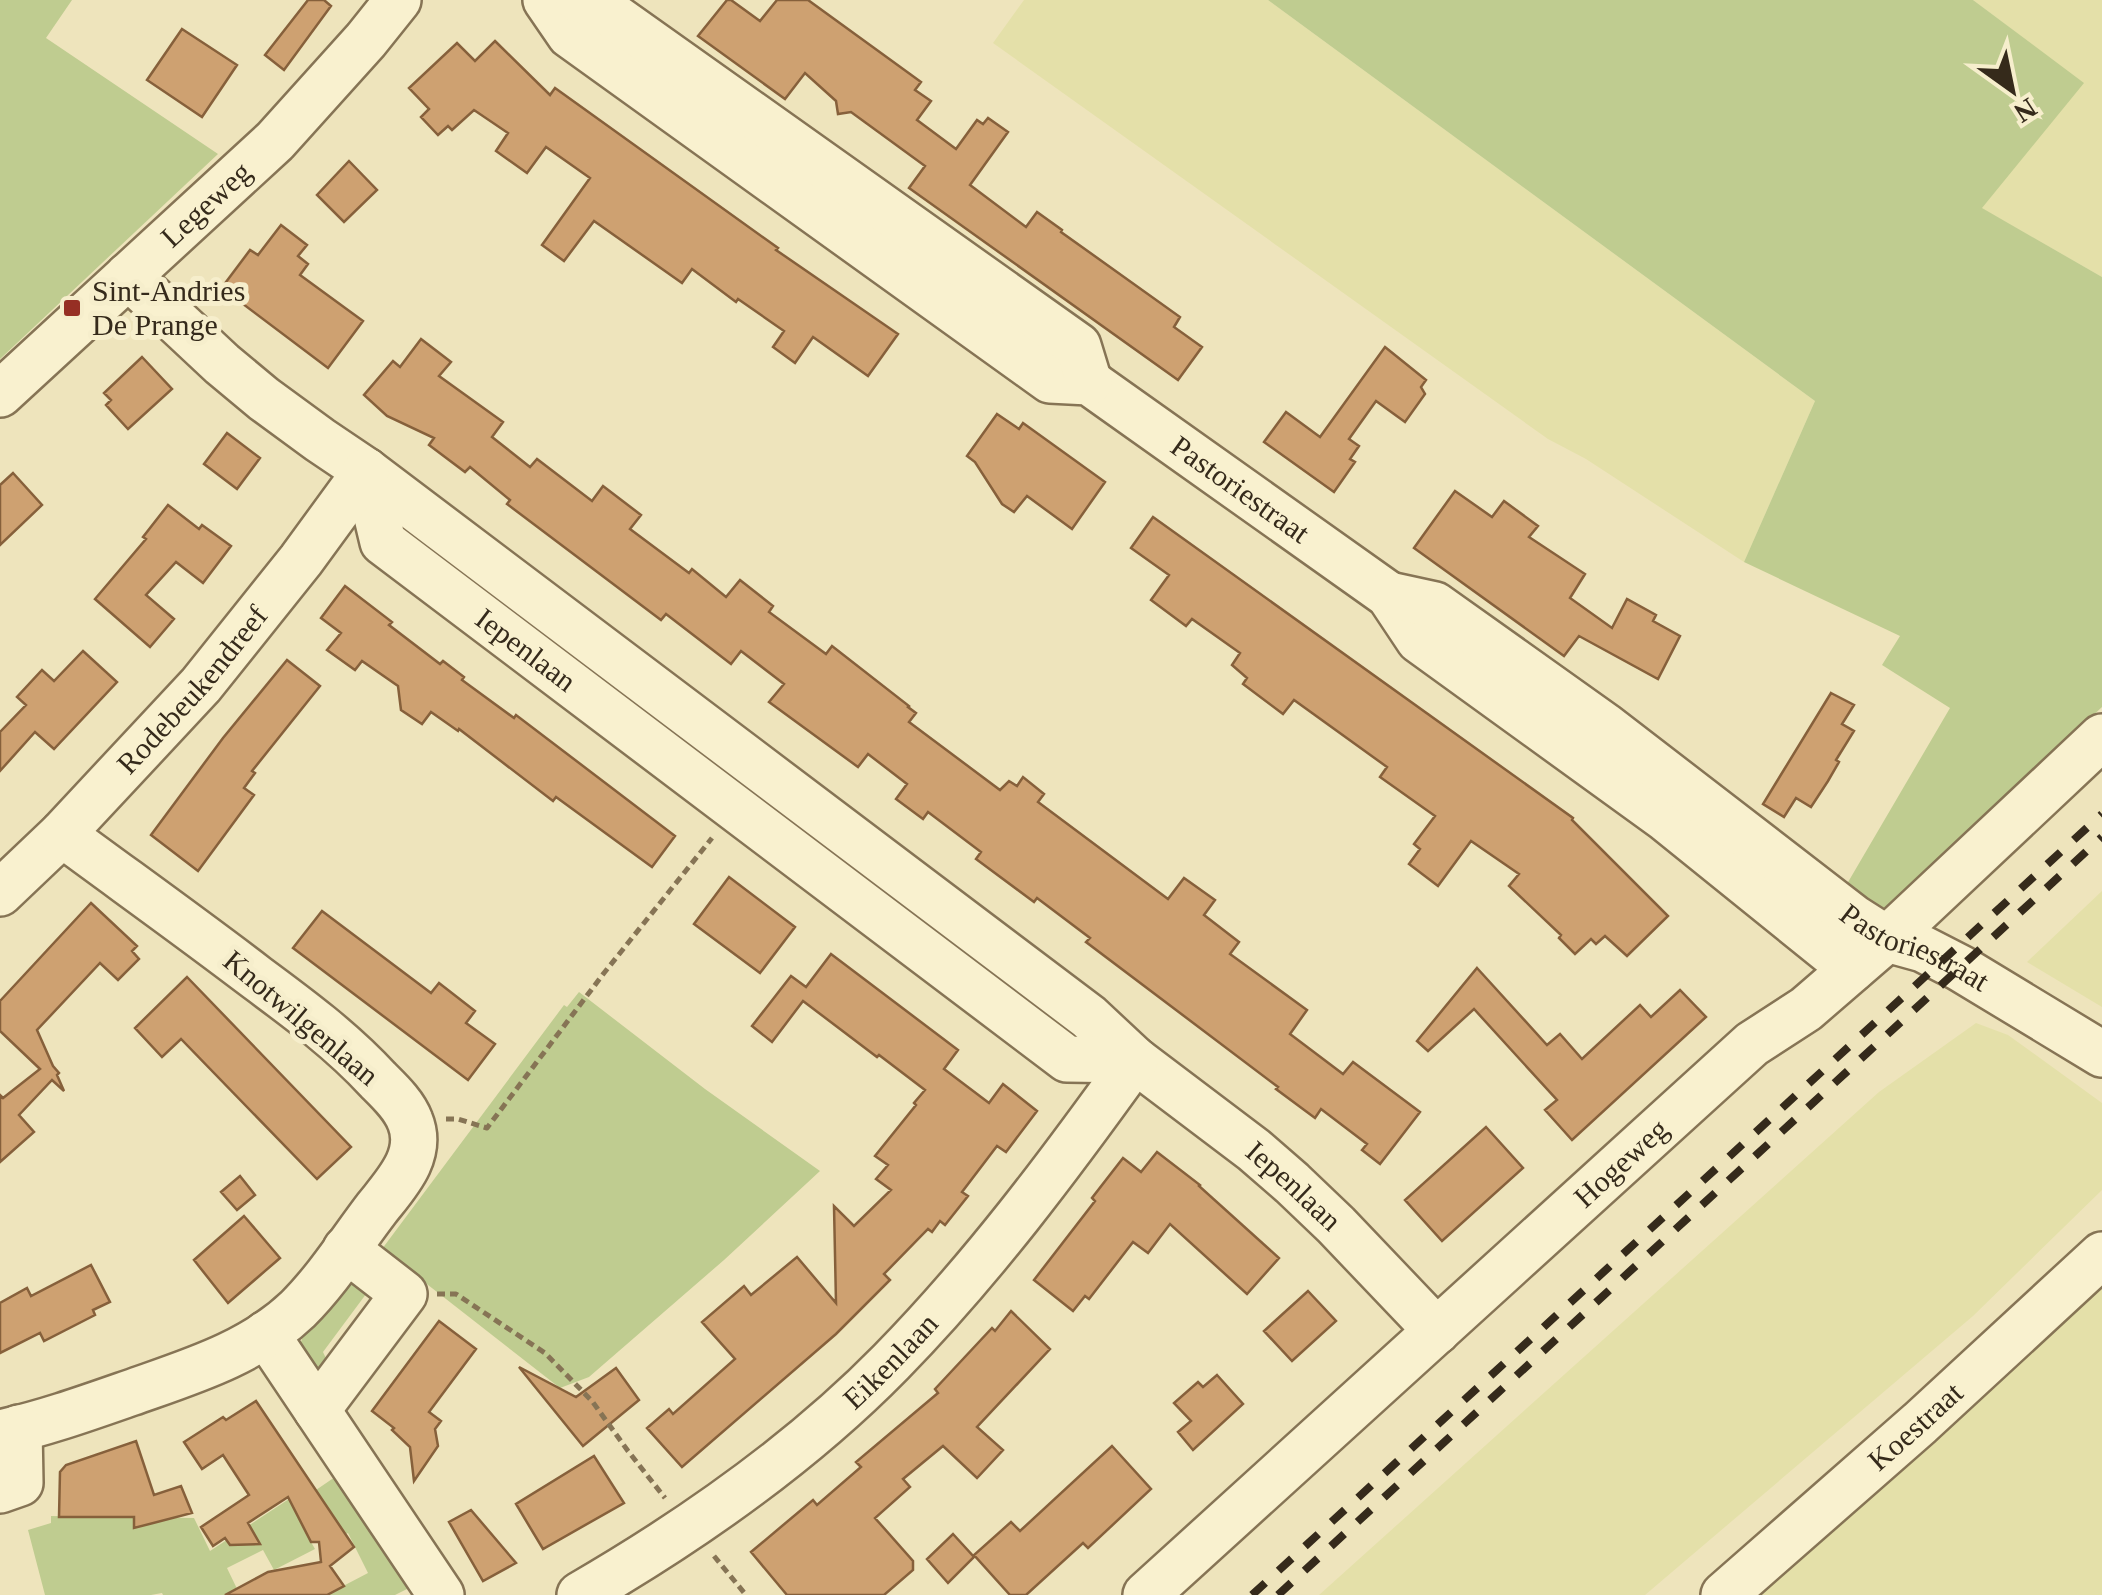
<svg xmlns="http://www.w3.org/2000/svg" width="2102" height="1595" font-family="Georgia,serif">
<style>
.farmland{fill:#e4e0a9}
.green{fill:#bfcc90}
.building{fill:#cea171;stroke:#86603b;stroke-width:2.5}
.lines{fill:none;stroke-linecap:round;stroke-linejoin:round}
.minor-casing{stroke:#867455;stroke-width:50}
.path{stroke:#867455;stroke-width:5;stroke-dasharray:8 5;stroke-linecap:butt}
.minor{stroke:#f9f1cf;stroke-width:45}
.rail{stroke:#352a1b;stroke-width:8;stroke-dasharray:18 18;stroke-linecap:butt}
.poi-dot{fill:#962f24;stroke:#f6eecc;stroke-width:4}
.labels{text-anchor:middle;stroke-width:10;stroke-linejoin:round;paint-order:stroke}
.street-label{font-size:30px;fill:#352a1b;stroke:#f6eecc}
.poi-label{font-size:30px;fill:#352a1b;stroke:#f6eecc;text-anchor:start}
</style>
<rect width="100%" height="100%" fill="#eee4bc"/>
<path class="farmland" d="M 1024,0 L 1268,0 L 1815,401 L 1744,562 L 1586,459 L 1548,439 L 993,43 Z
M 1973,0 L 2102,0 L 2102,277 L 1981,208 L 2083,83 Z
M 2102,891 L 2102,1007 L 2027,962 Z
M 1976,1023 L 2008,1035 L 2102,1103 L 2102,1190 L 1973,1316 L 1645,1595 L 1319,1595 L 1879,1092 Z
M 2102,1279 L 2102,1595 L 1759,1595 Z"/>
<path class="green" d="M 0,0 L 72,0 L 46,38 L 218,154 L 0,359 Z
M 1268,0 L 1973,0 L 2084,83 L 1982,208 L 2102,277 L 2102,707 L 1890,906 L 1876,909 L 1844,889 L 1950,708 L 1882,665 L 1900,636 L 1744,562 L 1815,401 Z
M 579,992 L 705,1089 L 820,1171 L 724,1260 L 589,1377 L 560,1388 L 382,1249 L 564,1005 L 567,1007 Z
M 353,1271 L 372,1286 L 323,1352 L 331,1369 L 323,1380 L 299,1348 L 306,1327 Z
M 335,1477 L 409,1588 L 395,1595 L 326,1595 L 368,1573 L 348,1533 L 330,1542 L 311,1542 L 315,1549 L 274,1570 L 263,1550 L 227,1568 L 240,1595 L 163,1595 L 162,1593 L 151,1595 L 45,1595 L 28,1530 L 51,1523 L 51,1516 L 194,1518 L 210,1551 L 289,1499 L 300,1519 L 316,1490 Z"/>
<path class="building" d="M 308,0 L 324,0 L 331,6 L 284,70 L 265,55 Z
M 727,0 L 731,0 L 760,21 L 777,0 L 808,0 L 921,82 L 915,90 L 931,101 L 917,120 L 956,149 L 977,120 L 983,124 L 988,118 L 1008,132 L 970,185 L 1026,227 L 1037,212 L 1062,230 L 1061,232 L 1180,317 L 1174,327 L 1202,347 L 1178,380 L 909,188 L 925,166 L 851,112 L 838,114 L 836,101 L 805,73 L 785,99 L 698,36 Z
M 182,29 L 237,65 L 202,117 L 147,80 Z
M 495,41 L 550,95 L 555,88 L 778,248 L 776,250 L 898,334 L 868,376 L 813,337 L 795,363 L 773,347 L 784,331 L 738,299 L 736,302 L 692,269 L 682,283 L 594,221 L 564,261 L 542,245 L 590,178 L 546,147 L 527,173 L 496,151 L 508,133 L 474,110 L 452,130 L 448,126 L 438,135 L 421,117 L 429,109 L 409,88 L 457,43 L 475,61 Z
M 349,161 L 377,190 L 344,222 L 317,195 Z
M 281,225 L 307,245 L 298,256 L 308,264 L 300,275 L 363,321 L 328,368 L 235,298 L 236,296 L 223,286 L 250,250 L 258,255 Z
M 421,339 L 451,362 L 439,376 L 503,422 L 492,437 L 530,467 L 537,459 L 592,501 L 603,486 L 641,515 L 630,529 L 689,573 L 692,569 L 726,597 L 740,580 L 773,606 L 769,612 L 826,654 L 832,646 L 909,706 L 908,707 L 916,713 L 909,722 L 1000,790 L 1009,781 L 1017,786 L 1023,777 L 1044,794 L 1038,802 L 1168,899 L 1184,878 L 1215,900 L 1204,915 L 1239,942 L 1230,954 L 1307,1010 L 1290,1034 L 1343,1074 L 1353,1062 L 1420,1112 L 1380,1164 L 1362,1150 L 1367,1144 L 1321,1109 L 1315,1118 L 1276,1089 L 1278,1087 L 1086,942 L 1090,938 L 1037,898 L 1034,902 L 976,859 L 981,852 L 928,812 L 923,819 L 896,799 L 907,784 L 868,754 L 858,767 L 769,702 L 784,684 L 741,651 L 731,664 L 666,614 L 661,620 L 507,504 L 510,500 L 470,467 L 465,472 L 429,445 L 434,438 L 387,416 L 364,395 L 393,361 L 400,367 Z
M 1385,347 L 1426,380 L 1421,387 L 1425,394 L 1405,422 L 1376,401 L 1349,439 L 1359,446 L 1350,459 L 1355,462 L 1334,492 L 1264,442 L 1286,412 L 1320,437 Z
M 142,357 L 172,389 L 128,429 L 106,405 L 111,400 L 104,393 Z
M 997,414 L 1019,429 L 1023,423 L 1105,482 L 1072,529 L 1027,496 L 1014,512 L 1002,504 L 975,462 L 967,456 Z
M 227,433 L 260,458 L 237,489 L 204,464 Z
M 13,473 L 42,505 L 0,545 L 0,485 Z
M 1455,491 L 1492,517 L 1504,501 L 1538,526 L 1529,537 L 1585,574 L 1570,598 L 1612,628 L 1627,599 L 1656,615 L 1653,621 L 1680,636 L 1658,679 L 1579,636 L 1564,656 L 1414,548 Z
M 168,505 L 199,529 L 202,525 L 231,546 L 203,583 L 176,562 L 146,595 L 174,619 L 150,647 L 95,599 L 146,539 L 143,537 Z
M 1153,517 L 1573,818 L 1572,820 L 1668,916 L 1627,956 L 1605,936 L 1596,944 L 1591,939 L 1575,954 L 1559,938 L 1561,935 L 1509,886 L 1519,874 L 1471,841 L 1438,886 L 1409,864 L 1420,849 L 1414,844 L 1435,816 L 1380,777 L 1387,767 L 1294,700 L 1283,714 L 1243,684 L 1247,678 L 1232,665 L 1240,653 L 1192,619 L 1186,626 L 1151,600 L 1169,575 L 1131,548 Z
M 345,586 L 392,622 L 389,625 L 440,664 L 443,661 L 464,677 L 462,680 L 514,718 L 516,715 L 675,836 L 652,867 L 556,797 L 553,801 L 459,729 L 458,731 L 431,712 L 422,724 L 401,710 L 398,686 L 362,661 L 355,670 L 327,650 L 341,633 L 321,618 Z
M 83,651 L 117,682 L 54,749 L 35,732 L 0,771 L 0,732 L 26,705 L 17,697 L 42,670 L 54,681 Z
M 287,660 L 320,686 L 252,771 L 255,773 L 244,788 L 254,795 L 198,871 L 151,835 L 223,738 Z
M 1831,693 L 1854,705 L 1842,724 L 1854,731 L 1836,760 L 1839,762 L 1828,781 L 1811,807 L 1796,798 L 1784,817 L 1763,804 Z
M 729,877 L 795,927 L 760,973 L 694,924 Z
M 91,903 L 137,946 L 132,951 L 139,959 L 118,980 L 100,963 L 37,1030 L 53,1066 L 59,1073 L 57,1075 L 64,1091 L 52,1080 L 19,1115 L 34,1132 L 0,1162 L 0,1095 L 3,1098 L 40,1069 L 0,1031 L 0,1001 Z
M 322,911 L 431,993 L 439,983 L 475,1011 L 466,1023 L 495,1044 L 468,1080 L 293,948 Z
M 831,954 L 958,1050 L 944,1069 L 989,1103 L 1003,1084 L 1037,1111 L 1006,1152 L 997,1146 L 962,1192 L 968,1196 L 945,1225 L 940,1221 L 932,1232 L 928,1229 L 884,1274 L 890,1280 L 836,1334 L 682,1467 L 647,1428 L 669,1409 L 673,1414 L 735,1359 L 702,1322 L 744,1286 L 751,1295 L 797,1257 L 836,1303 L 834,1206 L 854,1226 L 891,1190 L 876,1179 L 888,1165 L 875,1156 L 916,1105 L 914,1103 L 925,1090 L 879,1055 L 877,1057 L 803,1001 L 772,1042 L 752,1026 L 791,976 L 806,987 Z
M 1477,968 L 1547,1045 L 1560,1034 L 1582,1059 L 1640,1005 L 1651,1017 L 1680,990 L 1706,1017 L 1572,1140 L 1545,1110 L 1557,1100 L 1474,1009 L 1428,1051 L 1417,1041 Z
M 187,977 L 351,1147 L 317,1179 L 181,1039 L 162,1057 L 135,1028 Z
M 1486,1127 L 1523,1168 L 1442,1241 L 1405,1200 Z
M 1157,1152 L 1200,1185 L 1199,1186 L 1279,1258 L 1247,1294 L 1170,1224 L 1148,1253 L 1133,1242 L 1089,1299 L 1085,1296 L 1073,1311 L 1034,1280 L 1095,1201 L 1092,1198 L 1123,1158 L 1141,1172 Z
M 240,1176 L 255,1195 L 237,1210 L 221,1192 Z
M 244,1216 L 280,1258 L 228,1303 L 194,1260 Z
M 91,1265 L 110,1302 L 93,1310 L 95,1315 L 44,1341 L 40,1333 L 0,1353 L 0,1303 L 27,1288 L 31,1296 Z
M 1308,1291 L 1336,1321 L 1292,1361 L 1264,1331 Z
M 1011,1311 L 1050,1349 L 977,1427 L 1003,1450 L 977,1478 L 943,1446 L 903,1479 L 910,1487 L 875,1518 L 913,1561 L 913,1570 L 884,1595 L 787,1595 L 751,1552 L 813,1500 L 817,1505 L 861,1467 L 856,1462 L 938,1393 L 935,1389 L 992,1328 L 995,1331 Z
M 439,1321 L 476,1349 L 429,1412 L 441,1421 L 435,1429 L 438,1446 L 414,1481 L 410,1447 L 392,1430 L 394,1428 L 372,1411 Z
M 519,1367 L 576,1397 L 616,1368 L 639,1400 L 583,1446 Z
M 1217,1375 L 1243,1404 L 1193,1450 L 1178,1432 L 1191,1421 L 1174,1403 L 1198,1382 L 1203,1387 Z
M 256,1401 L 354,1547 L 330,1566 L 344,1586 L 327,1595 L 225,1595 L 268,1572 L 321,1562 L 319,1542 L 311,1542 L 288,1497 L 248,1523 L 260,1544 L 230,1545 L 225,1538 L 213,1546 L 201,1527 L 249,1495 L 223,1455 L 202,1469 L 184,1442 L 223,1417 L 226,1420 Z
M 136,1441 L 154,1495 L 181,1486 L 192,1513 L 134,1528 L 134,1517 L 59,1517 L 60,1472 L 66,1465 Z
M 1112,1446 L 1151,1489 L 1088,1548 L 1083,1543 L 1026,1595 L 1010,1595 L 974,1555 L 1011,1522 L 1020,1531 Z
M 594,1456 L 624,1503 L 543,1549 L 516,1504 Z
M 471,1510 L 516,1563 L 483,1581 L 449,1522 Z
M 953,1534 L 974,1557 L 948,1583 L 927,1559 Z"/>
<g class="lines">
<defs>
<g id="minor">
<path id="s1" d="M 546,0 L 570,35 L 1050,380 L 1089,382 L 1389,595 L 1419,640 L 1665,818 L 1852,969"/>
<path d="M 579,0 L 599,6 L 1078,346 L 1089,382"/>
<path id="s2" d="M 128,276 L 222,364 L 264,399 L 320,440 L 366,471 L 1089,1017 L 1135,1060 L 1254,1150 L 1292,1183 L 1336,1225 L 1437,1331"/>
<path id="s3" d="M 0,394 L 275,141 L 366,40 L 398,0"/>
<path id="s4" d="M 366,471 L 383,542 L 1067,1059 L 1135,1060"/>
<path id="s5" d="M 1389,595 L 1435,605 L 1605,726 L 1854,918 L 1887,939 L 1923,949 L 1960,968 L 2102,1054"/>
<path id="s6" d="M 0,893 L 62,834 L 201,685 L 301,560 L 366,471"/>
<path d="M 266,1334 L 441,1595"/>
<path d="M 317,1410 L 404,1294 L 346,1249"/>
<path d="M 0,1433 C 45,1423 87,1408 130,1393 C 189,1372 251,1354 298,1309 C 328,1279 351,1242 377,1208 C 396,1184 424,1155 410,1121 C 404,1105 390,1092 378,1080 C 342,1041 299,1009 257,978 C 193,929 127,882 62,834"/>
<path d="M 0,1490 L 20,1483 L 19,1428"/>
<path id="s7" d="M 580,1595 C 692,1530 800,1455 891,1362 C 982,1269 1059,1166 1135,1060"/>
<path id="s8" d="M 1146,1595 L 1752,1044 L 1806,1009 L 1887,939 L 2102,737"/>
<path id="s9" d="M 1724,1595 L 1920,1423 L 2102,1255"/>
</g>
</defs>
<use href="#minor" class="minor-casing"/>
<path class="path" d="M 446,1119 L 458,1119 L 487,1128 L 604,973 L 712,838
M 437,1294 L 456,1294 L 545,1353 L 592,1401 L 628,1451 L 665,1498
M 714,1556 L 746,1595"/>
<use href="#minor" class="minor"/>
<path class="rail" d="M 1252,1595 L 2102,814
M 1278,1595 L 2102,837"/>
</g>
<rect class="poi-dot" x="62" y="298" width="20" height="20" rx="5"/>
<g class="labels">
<g class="street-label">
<text dy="10" stroke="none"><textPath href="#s3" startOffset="280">Legeweg</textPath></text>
<text dy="10" stroke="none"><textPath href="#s1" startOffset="858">Pastoriestraat</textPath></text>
<text dy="10" stroke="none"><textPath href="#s4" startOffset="252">Iepenlaan</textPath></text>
<text dy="10" stroke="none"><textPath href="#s6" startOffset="280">Rodebeukendreef</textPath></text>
<text dy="10" stroke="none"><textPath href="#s5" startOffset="638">Pastoriestraat</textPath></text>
<text transform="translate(301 1018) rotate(40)" y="10">Knotwilgenlaan</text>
<text dy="10" stroke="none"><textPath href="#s8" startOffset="642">Hogeweg</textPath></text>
<text dy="10" stroke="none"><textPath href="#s2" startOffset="1480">Iepenlaan</textPath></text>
<text dy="10" stroke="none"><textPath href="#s7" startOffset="390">Eikenlaan</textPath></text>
<text dy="10" stroke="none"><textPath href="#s9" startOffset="255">Koestraat</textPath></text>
</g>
<g class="poi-label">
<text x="92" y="301">Sint-Andries<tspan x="92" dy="34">De Prange</tspan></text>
</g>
</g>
<g transform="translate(2012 90) rotate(147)" stroke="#f6eecc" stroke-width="8" paint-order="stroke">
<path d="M0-8L18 38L0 25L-18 38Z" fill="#352a1b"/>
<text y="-15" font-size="28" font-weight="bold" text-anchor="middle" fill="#352a1b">N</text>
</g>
</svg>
